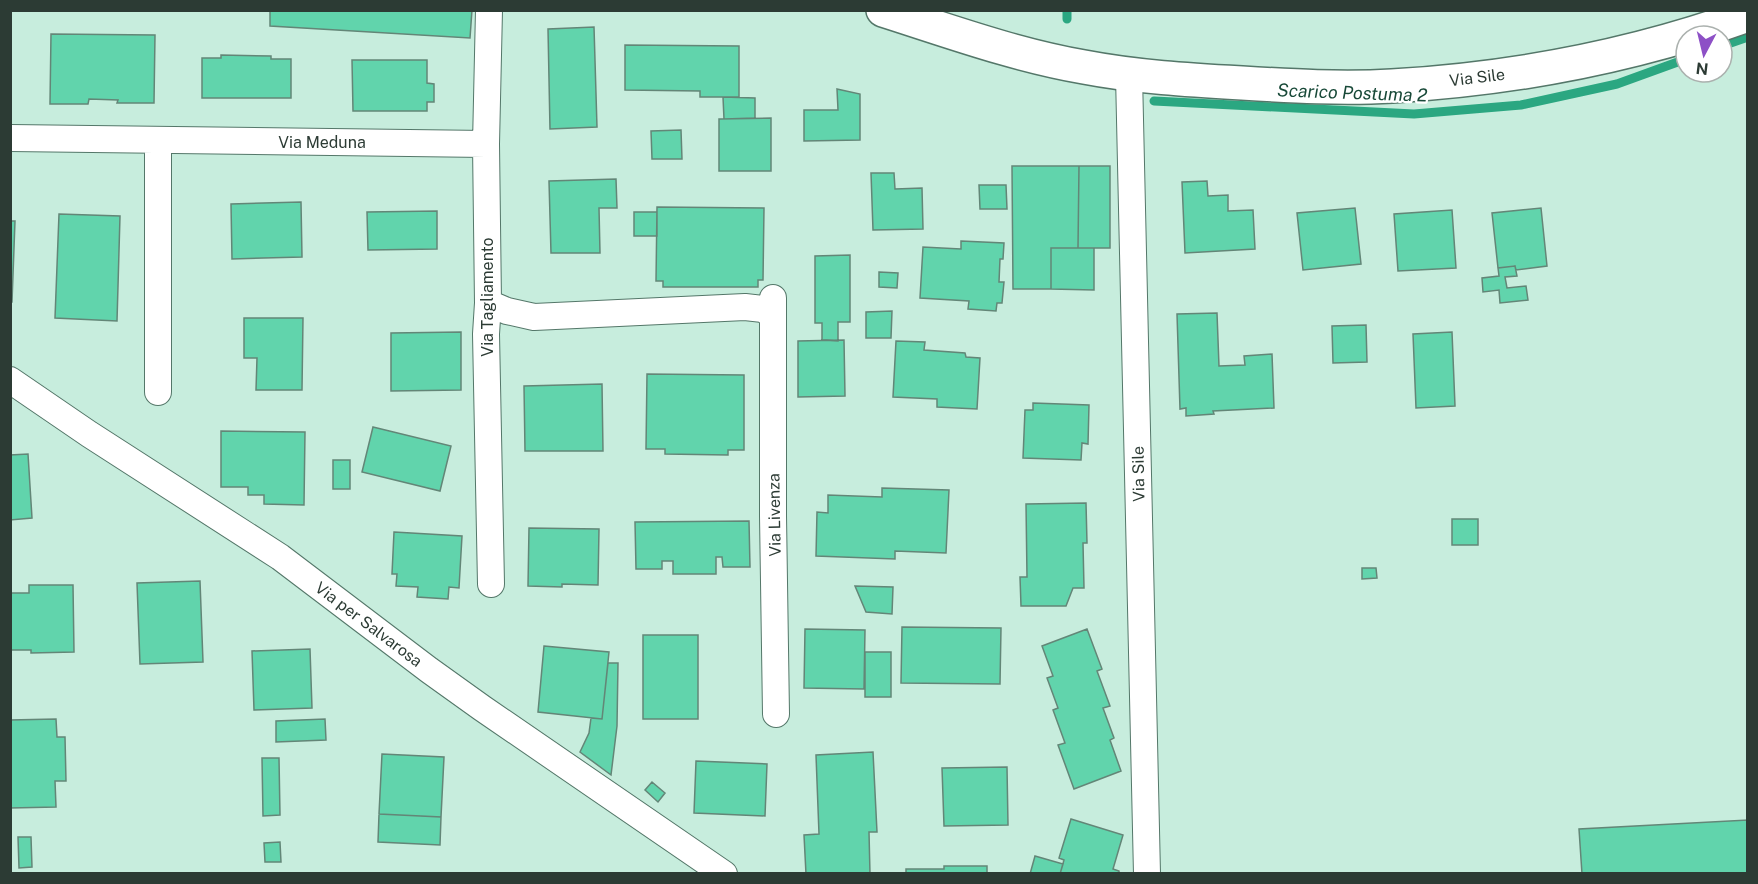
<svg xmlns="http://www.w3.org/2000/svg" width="1758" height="884" font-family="'Public Sans',sans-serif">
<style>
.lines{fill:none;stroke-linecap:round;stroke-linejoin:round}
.stream{stroke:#2ba781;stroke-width:9}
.building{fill:#61d4ac;stroke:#638677;stroke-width:1.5}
.street-casing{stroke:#547769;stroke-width:28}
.secondary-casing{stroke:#547769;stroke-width:36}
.street{stroke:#fff;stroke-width:26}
.secondary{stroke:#fff;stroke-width:33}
.labels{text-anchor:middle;stroke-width:4.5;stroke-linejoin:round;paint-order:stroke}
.street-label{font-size:16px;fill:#2c3b34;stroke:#fff}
.water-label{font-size:18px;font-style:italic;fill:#184938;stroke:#fff}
</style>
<rect width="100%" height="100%" fill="#c7eddd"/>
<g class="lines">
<path class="stream" d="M 1067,19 L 1067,10
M 1722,46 L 1748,37
M 1154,101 L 1414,114 L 1521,105 L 1617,84 L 1686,59"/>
</g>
<path class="building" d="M 270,10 L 472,10 L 470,38 L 270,26 Z
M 594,27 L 597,127 L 550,129 L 548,29 Z
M 51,34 L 155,35 L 154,103 L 117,103 L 118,100 L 89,99 L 88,104 L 50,104 Z
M 625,45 L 739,46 L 739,97 L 700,97 L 700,91 L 625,90 Z
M 221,55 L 271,56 L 271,59 L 291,59 L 291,98 L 202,98 L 202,58 L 221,58 Z
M 352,60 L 427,60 L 427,83 L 434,84 L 434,102 L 427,102 L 427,111 L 353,111 Z
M 837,89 L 860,94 L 860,140 L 804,141 L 804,110 L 838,110 Z
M 723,97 L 755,98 L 755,118 L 724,119 Z
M 771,118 L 771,171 L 719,171 L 719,119 Z
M 681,130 L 682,159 L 652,159 L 651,131 Z
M 1012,166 L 1079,166 L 1078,248 L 1051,248 L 1051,289 L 1013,289 Z
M 1079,166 L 1110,166 L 1110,248 L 1078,248 Z
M 871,173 L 894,173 L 895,189 L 922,188 L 923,229 L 873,230 Z
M 616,179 L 617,208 L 599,208 L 600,253 L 551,253 L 549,181 Z
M 1207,181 L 1208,196 L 1228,195 L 1228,211 L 1253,210 L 1255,249 L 1185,253 L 1182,182 Z
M 979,185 L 1006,185 L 1007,209 L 980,209 Z
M 301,202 L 302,257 L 232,259 L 231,204 Z
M 657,207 L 764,208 L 763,280 L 758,280 L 758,287 L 663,287 L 663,281 L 656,281 Z
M 1355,208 L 1361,264 L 1303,270 L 1297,213 Z
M 1541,208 L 1547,266 L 1516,270 L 1515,266 L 1498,268 L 1492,213 Z
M 1452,210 L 1456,268 L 1398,271 L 1394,214 Z
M 437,211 L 437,249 L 368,250 L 367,212 Z
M 634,212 L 657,212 L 657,236 L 634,236 Z
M 59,214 L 120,216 L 117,321 L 55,318 Z
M 10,221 L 15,221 L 12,302 L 10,302 Z
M 961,241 L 1004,243 L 1003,259 L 1000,259 L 999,282 L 1004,282 L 1002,303 L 997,303 L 996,311 L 968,309 L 969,301 L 920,298 L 923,247 L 961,249 Z
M 1051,248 L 1094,248 L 1094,290 L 1051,289 Z
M 850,255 L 850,322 L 838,322 L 838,341 L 822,340 L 822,323 L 815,323 L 815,256 Z
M 1515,266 L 1517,276 L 1505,277 L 1507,288 L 1526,286 L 1528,300 L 1500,303 L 1499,290 L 1483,292 L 1482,278 L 1499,276 L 1498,268 Z
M 879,272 L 898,273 L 897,288 L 879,287 Z
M 892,311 L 891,338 L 866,338 L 866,312 Z
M 1217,313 L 1219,366 L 1245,365 L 1244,356 L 1272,354 L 1274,408 L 1213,411 L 1214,414 L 1186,416 L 1186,408 L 1180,409 L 1177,314 Z
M 244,318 L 303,318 L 302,390 L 256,390 L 257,358 L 244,358 Z
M 1366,325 L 1367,362 L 1333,363 L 1332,326 Z
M 461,332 L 461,390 L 391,391 L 391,333 Z
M 1452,332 L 1455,406 L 1416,408 L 1413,334 Z
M 844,340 L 845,396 L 798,397 L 798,341 Z
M 896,341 L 925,342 L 924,350 L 965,353 L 966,357 L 980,358 L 977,409 L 937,407 L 937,399 L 893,397 Z
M 647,374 L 744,375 L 744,450 L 728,450 L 728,455 L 665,454 L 665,449 L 646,449 Z
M 602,384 L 603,451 L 525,451 L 524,386 Z
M 1033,403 L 1089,405 L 1088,444 L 1082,443 L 1081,460 L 1023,458 L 1025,410 L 1033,410 Z
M 373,427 L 451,446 L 440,491 L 362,472 Z
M 221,431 L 305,432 L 304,505 L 264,504 L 264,495 L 248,495 L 248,487 L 221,487 Z
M 28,454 L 32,518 L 10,520 L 10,455 Z
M 333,460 L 350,460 L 350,489 L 333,489 Z
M 882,488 L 949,490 L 946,553 L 895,551 L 895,559 L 816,556 L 817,512 L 828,513 L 828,495 L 882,497 Z
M 1086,503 L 1087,543 L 1083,543 L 1084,588 L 1073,588 L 1066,606 L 1021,606 L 1020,577 L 1027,577 L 1026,504 Z
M 1452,519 L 1478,519 L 1478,545 L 1452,545 Z
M 749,521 L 750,567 L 723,567 L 722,557 L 716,557 L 716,574 L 673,574 L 673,561 L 662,561 L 662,569 L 636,569 L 635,522 Z
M 529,528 L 599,529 L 598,585 L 562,584 L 562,587 L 528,586 Z
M 394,532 L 462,536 L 459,588 L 449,587 L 448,599 L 417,597 L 418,587 L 396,586 L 397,574 L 392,574 Z
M 1362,568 L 1376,568 L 1377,578 L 1362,579 Z
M 200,581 L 203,662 L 140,664 L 137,583 Z
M 29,585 L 73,585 L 74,652 L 31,653 L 31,650 L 10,650 L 10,593 L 29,593 Z
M 855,586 L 893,587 L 892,614 L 866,612 Z
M 902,627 L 1001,628 L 1000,684 L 901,683 Z
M 805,629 L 865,630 L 864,689 L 804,688 Z
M 1087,629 L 1102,669 L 1097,671 L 1110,706 L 1103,708 L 1114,738 L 1110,740 L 1121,771 L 1074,789 L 1058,745 L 1065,743 L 1053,710 L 1058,708 L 1047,678 L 1053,676 L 1042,646 Z
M 643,635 L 698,635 L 698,719 L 643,719 Z
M 544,646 L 609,652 L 602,719 L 538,712 Z
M 310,649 L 312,708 L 254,710 L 252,651 Z
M 865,652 L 891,652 L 891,697 L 865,697 Z
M 608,663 L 618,663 L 617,726 L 611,775 L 580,752 L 589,733 L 591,718 L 602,719 Z
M 56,719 L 57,737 L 65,737 L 66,781 L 55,781 L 56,807 L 10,808 L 10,720 Z
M 325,719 L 326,740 L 276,742 L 276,721 Z
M 873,752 L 877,832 L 869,832 L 870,874 L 806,874 L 804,835 L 819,834 L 816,755 Z
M 382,754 L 444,757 L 441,817 L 379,814 Z
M 262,758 L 279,758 L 280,815 L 263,816 Z
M 696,761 L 767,764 L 765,816 L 694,813 Z
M 1007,767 L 1008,825 L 944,826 L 942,768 Z
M 652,782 L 665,793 L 658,802 L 645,790 Z
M 379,814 L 441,817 L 440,845 L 378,842 Z
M 1071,819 L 1123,835 L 1113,869 L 1119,871 L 1119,874 L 1060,874 L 1064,860 L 1059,858 Z
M 1748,820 L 1748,874 L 1582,874 L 1579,829 Z
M 18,837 L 31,837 L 32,867 L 19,868 Z
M 280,842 L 281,862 L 265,862 L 264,843 Z
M 1035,856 L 1063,864 L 1060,874 L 1030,874 Z
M 944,866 L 987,866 L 987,874 L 906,874 L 906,869 L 944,869 Z"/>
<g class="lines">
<defs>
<path id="street" d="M 489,10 L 486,144 L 488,303 L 486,334 L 491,584
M 1129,75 L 1147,874
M 10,138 L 486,144
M 158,141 L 158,392
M 773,298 L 773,516 L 776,714
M 488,303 L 507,311 L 534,317 L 745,307 L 763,309 L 772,315
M 10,380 L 89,434 L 280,557 L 429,670 L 482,708 L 724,874"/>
<path id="secondary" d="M 883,10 C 949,31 1015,55 1084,67 C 1136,77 1189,80 1242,83 C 1292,86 1342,89 1392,86 C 1512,79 1634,56 1748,15"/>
</defs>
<use href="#street" class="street-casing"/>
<use href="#secondary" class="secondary-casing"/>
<use href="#street" class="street"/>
<use href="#secondary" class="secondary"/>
</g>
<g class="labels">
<g class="street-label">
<text transform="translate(1477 77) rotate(-7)" y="6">Via Sile</text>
<text x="322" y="148">Via Meduna</text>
<text transform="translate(487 297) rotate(-90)" y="6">Via Tagliamento</text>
<text transform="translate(1138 474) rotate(-91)" y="6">Via Sile</text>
<text transform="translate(774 515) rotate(-91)" y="6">Via Livenza</text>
<text transform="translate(369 624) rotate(37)" y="6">Via per Salvarosa</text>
</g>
<g class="water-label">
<text transform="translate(1352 93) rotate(2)" y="6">Scarico Postuma 2</text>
</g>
</g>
<rect width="1758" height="884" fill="none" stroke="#2c3b34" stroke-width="24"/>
<g transform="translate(1704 54) rotate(187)"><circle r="28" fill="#ffffff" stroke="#abb1ae" stroke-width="1.5"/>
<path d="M0-4.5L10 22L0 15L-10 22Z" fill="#8d50c6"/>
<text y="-9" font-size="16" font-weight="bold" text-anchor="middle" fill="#2c3b34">N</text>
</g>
</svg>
